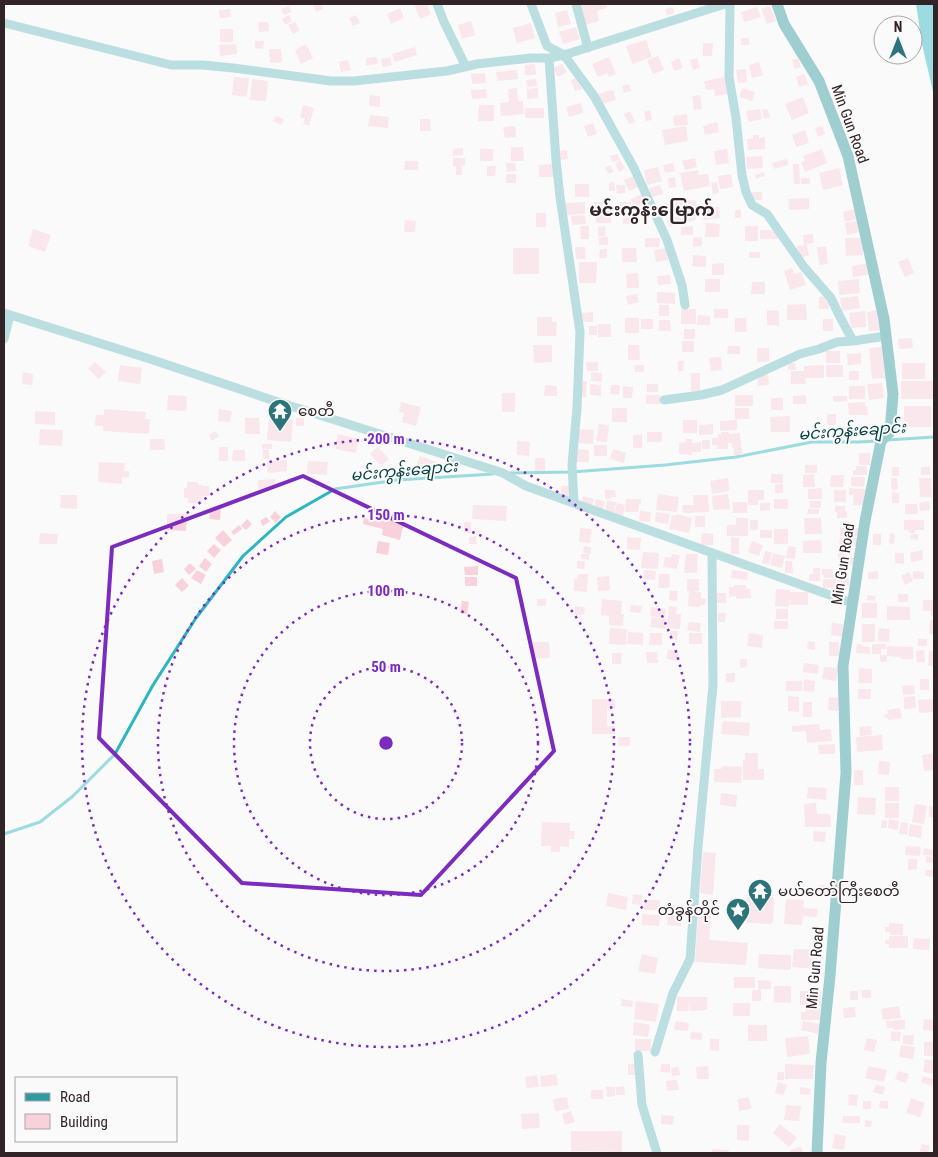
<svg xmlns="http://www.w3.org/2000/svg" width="938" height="1157" font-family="'Roboto Condensed','Noto Sans Myanmar',sans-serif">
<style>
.water{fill:#2cb6bf}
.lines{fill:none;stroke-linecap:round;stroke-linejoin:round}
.stream{stroke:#2cb6bf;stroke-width:3}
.building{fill:#f9d1da}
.street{stroke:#6fbdc3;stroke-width:9}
.secondary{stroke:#319aa1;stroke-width:11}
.marked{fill:none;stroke:#7b2cbf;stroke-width:4;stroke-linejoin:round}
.ring{fill:none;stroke:#7b2cbf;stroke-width:2.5;stroke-dasharray:2.5 5}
.labels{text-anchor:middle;stroke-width:4;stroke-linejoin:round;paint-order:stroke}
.street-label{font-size:15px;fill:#322327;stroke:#fafafa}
.poi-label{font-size:15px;fill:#322327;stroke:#fafafa;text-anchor:start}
.water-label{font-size:16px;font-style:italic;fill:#064347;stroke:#fafafa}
.quarter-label{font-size:18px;font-weight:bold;fill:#322327;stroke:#fafafa}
.centre{fill:#7b2cbf;stroke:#fafafa;stroke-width:2.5}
.ring-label{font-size:15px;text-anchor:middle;font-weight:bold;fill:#7b2cbf;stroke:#fafafa;stroke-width:4;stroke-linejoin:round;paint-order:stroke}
</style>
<rect width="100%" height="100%" fill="#fafafa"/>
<path class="water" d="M 916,4 L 934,4 L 934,96 L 922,44 Z"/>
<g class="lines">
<path class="stream" d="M 887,440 L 934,437
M 510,473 L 572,472 L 665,465 L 736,457 L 812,442 L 858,442 L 879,441
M 4,834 L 40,822 L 73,796 L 115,754 L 153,685 L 196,618 L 243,556 L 286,517 L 335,489 L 397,480 L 493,474"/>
</g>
<path class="building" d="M 313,4 L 321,4 L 323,9 L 316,12 Z
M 420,4 L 427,4 L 431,14 L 420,19 L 415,6 Z
M 580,4 L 606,4 L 607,8 L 597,11 L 599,21 L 585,25 Z
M 289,6 L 292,12 L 284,15 L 281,9 Z
M 770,6 L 776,21 L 767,24 L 761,9 Z
M 673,7 L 674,14 L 667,15 L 665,9 Z
M 757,7 L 761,17 L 744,22 L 741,12 Z
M 400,8 L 404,18 L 391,24 L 387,14 Z
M 230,9 L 231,17 L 220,18 L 219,10 Z
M 567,10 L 571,24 L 558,27 L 555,13 Z
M 289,15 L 292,21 L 285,25 L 282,19 Z
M 356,15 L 360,23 L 353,26 L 349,18 Z
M 471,21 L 475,35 L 462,39 L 458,25 Z
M 258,22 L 268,22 L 269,31 L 259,32 Z
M 295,22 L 300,30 L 293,34 L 288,25 Z
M 531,23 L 535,38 L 517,43 L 513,28 Z
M 576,27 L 580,39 L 563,44 L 559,32 Z
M 220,29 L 233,29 L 233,42 L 220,42 Z
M 741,38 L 749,38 L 749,45 L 741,45 Z
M 646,40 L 652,57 L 632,64 L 626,46 Z
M 255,41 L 264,41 L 263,49 L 255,48 Z
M 703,43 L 713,43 L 712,56 L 703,56 Z
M 236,44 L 237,54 L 220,56 L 219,45 Z
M 306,44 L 313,58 L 301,64 L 295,50 Z
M 415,47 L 417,55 L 395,62 L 392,54 Z
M 269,49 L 281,49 L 282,62 L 270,63 Z
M 658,56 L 664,70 L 653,74 L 647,60 Z
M 377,57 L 378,64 L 366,65 L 366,58 Z
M 390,57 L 392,65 L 383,67 L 381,59 Z
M 609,57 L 616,74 L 609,77 L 608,73 L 598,77 L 592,64 Z
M 679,58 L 683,68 L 674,71 L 671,62 Z
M 697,58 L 700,68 L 693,70 L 690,60 Z
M 798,58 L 801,67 L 795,69 L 792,60 Z
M 348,60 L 351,70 L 341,72 L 339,62 Z
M 759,62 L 763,75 L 752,78 L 749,65 Z
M 535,64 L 536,75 L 525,75 L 525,65 Z
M 562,64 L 567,72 L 558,77 L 553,68 Z
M 746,69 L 747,82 L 738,83 L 736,70 Z
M 517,70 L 518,79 L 497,81 L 496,72 Z
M 485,73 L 486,83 L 472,84 L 471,74 Z
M 804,74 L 808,84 L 799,87 L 796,77 Z
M 234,77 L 249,78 L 247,97 L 232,95 Z
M 725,77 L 728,94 L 715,96 L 714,89 L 706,90 L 704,81 Z
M 577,78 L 582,89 L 575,91 L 571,80 Z
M 252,79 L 268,81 L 266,101 L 250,100 Z
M 536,79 L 537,86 L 527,87 L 526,80 Z
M 629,84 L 631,91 L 624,93 L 622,86 Z
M 517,88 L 518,101 L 523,101 L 524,114 L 501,116 L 500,103 L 509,102 L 508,89 Z
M 538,88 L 538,98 L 527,99 L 527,89 Z
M 742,88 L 755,92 L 752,101 L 739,97 Z
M 486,89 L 487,98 L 472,99 L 471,90 Z
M 613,90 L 616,100 L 601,104 L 598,94 Z
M 370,95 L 380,96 L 380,107 L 369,106 Z
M 700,95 L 702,109 L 694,110 L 692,96 Z
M 803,97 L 809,113 L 792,120 L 785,104 Z
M 581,103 L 583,113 L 569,117 L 566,107 Z
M 303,105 L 314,108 L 309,126 L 303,124 L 305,119 L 300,117 Z
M 479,105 L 494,105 L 494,121 L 478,121 Z
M 525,108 L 544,108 L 544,118 L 525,118 Z
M 760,109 L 762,119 L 749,122 L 746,111 Z
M 768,109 L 770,118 L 764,119 L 762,110 Z
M 650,110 L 652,120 L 646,121 L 644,112 Z
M 630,111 L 635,122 L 629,124 L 624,114 Z
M 687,114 L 688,125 L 674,126 L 673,116 Z
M 370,115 L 389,117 L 388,128 L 368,126 Z
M 276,116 L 284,119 L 281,125 L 273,121 Z
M 420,119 L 430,119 L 431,131 L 420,131 Z
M 717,122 L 719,132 L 705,135 L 703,126 Z
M 593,123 L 597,134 L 588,137 L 584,126 Z
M 515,126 L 516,137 L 505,138 L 503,127 Z
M 686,126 L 688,141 L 665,145 L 662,130 Z
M 822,126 L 825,134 L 818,137 L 815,128 Z
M 805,130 L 809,143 L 796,147 L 792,135 Z
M 753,135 L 759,135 L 759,138 L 765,137 L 765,149 L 748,150 L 747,139 L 753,138 Z
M 511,147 L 523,147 L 524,161 L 511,161 Z
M 463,148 L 463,155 L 453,156 L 453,149 Z
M 480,149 L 493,149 L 493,161 L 480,161 Z
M 727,149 L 729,163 L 716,165 L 714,151 Z
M 822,149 L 827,163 L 805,172 L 801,162 L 805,161 L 803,156 Z
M 567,150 L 568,159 L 560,160 L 560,151 Z
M 618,154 L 620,160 L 612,162 L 610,156 Z
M 762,156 L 763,168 L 747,169 L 746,157 Z
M 453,158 L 465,158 L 465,166 L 462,166 L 462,175 L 456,175 L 456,166 L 453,166 Z
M 695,158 L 697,167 L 685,170 L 682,161 Z
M 787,159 L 788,165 L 774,169 L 772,163 Z
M 620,160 L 625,168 L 619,172 L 615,164 Z
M 405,161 L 418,161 L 418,170 L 404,170 Z
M 506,163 L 515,163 L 516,171 L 507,172 Z
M 673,163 L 675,171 L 665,173 L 663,165 Z
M 553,164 L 553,177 L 539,177 L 539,165 Z
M 793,164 L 799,164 L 800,184 L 794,184 Z
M 610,165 L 614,172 L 609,174 L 605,168 Z
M 487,166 L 496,166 L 495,176 L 487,176 Z
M 658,167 L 662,181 L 647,185 L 644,170 Z
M 839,168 L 843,185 L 823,190 L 819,173 Z
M 698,170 L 699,175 L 708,174 L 710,186 L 684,191 L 680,173 Z
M 764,172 L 765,176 L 756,179 L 755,175 Z
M 506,174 L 516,174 L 516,183 L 506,183 Z
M 731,174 L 733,187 L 720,189 L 718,176 Z
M 633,176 L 638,187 L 629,191 L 624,180 Z
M 675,177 L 676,187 L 669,188 L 668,178 Z
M 801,178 L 810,178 L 810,184 L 801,184 Z
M 614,182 L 615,191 L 609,191 L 609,183 Z
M 717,182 L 719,193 L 713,194 L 711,183 Z
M 575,184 L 589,184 L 589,197 L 575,197 Z
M 616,185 L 625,185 L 625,193 L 617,194 Z
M 660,185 L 663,194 L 652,197 L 649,188 Z
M 752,192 L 762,192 L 762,200 L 752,200 Z
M 644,193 L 648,202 L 635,208 L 631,199 Z
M 809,198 L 809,209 L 789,210 L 788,199 Z
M 696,200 L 697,208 L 683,210 L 684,213 L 662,216 L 661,205 L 674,203 L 676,211 L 675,202 Z
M 585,202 L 585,214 L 566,215 L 566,203 Z
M 594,202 L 603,202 L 604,208 L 594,208 Z
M 620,202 L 631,202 L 631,208 L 620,208 Z
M 719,207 L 720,218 L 703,220 L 702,208 Z
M 855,209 L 858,219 L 845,222 L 843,212 Z
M 595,210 L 611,210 L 611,223 L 596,223 Z
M 735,210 L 741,210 L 741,218 L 735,218 Z
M 623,211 L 637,211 L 637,224 L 623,224 Z
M 694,212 L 696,220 L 669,227 L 667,219 Z
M 536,213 L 546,213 L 546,227 L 536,227 Z
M 585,215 L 586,224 L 572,225 L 571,216 Z
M 405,220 L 416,221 L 415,232 L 404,232 Z
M 861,220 L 863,231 L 847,235 L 845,223 Z
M 706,223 L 720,224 L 719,237 L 705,237 Z
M 580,226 L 589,226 L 589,239 L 581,239 Z
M 605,226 L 606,236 L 598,236 L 598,227 Z
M 693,226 L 693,235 L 681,235 L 681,227 Z
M 745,226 L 758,226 L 758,241 L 745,241 Z
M 33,229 L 51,235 L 45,252 L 28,246 Z
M 760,230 L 773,230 L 773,232 L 778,232 L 778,239 L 760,239 Z
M 813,234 L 814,243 L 807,244 L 809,256 L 799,257 L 797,246 L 804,245 L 803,235 Z
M 599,237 L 608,237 L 608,245 L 599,245 Z
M 702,237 L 702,246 L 693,247 L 693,238 Z
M 645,238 L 660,238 L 659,247 L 645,247 Z
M 845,238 L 863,238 L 863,255 L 846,256 Z
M 575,247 L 585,247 L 586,259 L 576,259 Z
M 817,247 L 826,247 L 828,264 L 819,265 Z
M 513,248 L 539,248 L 539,274 L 513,274 Z
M 622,248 L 636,248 L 637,262 L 622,262 Z
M 666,248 L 668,260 L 656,262 L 654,250 Z
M 600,249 L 607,249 L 607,258 L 599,258 Z
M 749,252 L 760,252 L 760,258 L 749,258 Z
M 693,255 L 706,256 L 706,267 L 692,266 Z
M 908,258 L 914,273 L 905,277 L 898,262 Z
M 579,262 L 597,262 L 596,283 L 579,283 Z
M 724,263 L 724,275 L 712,275 L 712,264 Z
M 869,263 L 871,274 L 853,277 L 852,266 Z
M 792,268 L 794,274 L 801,272 L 806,285 L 790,290 L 784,271 Z
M 638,273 L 639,288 L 627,288 L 626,274 Z
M 670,275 L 671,284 L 658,285 L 657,276 Z
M 705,279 L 720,279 L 720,292 L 705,292 Z
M 859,279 L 860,293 L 839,295 L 838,281 Z
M 752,282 L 765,282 L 765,294 L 751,294 Z
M 657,292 L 675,293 L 675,304 L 657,303 Z
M 637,294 L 639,302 L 628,305 L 626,296 Z
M 829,296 L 829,309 L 819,309 L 819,297 Z
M 858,296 L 860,308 L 842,311 L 840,298 Z
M 806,304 L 807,320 L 787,320 L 787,305 Z
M 659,305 L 669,305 L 669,316 L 659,316 Z
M 681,309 L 696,309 L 696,324 L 681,324 Z
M 714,309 L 728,309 L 728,318 L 714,318 Z
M 767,310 L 779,311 L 779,326 L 767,325 Z
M 879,310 L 881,330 L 869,331 L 867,312 Z
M 865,311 L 866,327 L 851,328 L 849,313 Z
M 593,312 L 593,322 L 583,322 L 582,313 Z
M 698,315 L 710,316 L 710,325 L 697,325 Z
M 537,317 L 552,317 L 552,322 L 557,322 L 556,336 L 537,336 Z
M 625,318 L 639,318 L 639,333 L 625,333 Z
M 735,318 L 746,318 L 747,332 L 735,332 Z
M 641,319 L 653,319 L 653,329 L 641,329 Z
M 823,319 L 833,319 L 833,331 L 823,331 Z
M 659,320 L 670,320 L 671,331 L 659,331 Z
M 598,324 L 611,324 L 611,337 L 598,337 Z
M 589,326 L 597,326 L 597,335 L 589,335 Z
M 684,329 L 695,329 L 695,339 L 684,339 Z
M 912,338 L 913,348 L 899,349 L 898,339 Z
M 682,341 L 694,341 L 694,352 L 682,352 Z
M 533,345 L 552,345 L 552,362 L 534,363 Z
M 628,345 L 639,345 L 640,360 L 628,360 Z
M 728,346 L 740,346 L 740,354 L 727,354 Z
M 882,347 L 885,378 L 872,379 L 869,348 Z
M 757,348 L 769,348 L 769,362 L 757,362 Z
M 826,351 L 840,351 L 840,363 L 826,363 Z
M 861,353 L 861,364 L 848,365 L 847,354 Z
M 721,357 L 722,370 L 711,371 L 709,358 Z
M 678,361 L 684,361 L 683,371 L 678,371 Z
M 95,362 L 106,372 L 99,379 L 88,369 Z
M 586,362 L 598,362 L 598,371 L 587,371 Z
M 788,363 L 795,363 L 796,370 L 788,370 Z
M 902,363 L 925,363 L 925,379 L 902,379 Z
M 120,365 L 142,368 L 140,384 L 118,381 Z
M 635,365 L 644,365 L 644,372 L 635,372 Z
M 824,365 L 824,378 L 805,378 L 806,384 L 791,384 L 791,371 L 804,371 L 804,366 Z
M 826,365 L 843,365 L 843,377 L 826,377 Z
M 849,371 L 859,371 L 859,380 L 849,380 Z
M 23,372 L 33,374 L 32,385 L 22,384 Z
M 591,372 L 602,373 L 602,382 L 591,381 Z
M 691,373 L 700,373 L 700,391 L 691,391 Z
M 757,375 L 768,375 L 769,385 L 758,386 Z
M 580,381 L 587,381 L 586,397 L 579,397 Z
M 901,381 L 934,381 L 934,399 L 901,399 Z
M 882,383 L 884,398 L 869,400 L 867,384 Z
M 590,384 L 601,385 L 601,396 L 590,395 Z
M 647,384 L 658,384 L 658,392 L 647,392 Z
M 545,385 L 557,386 L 557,396 L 544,396 Z
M 611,385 L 620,385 L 619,395 L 610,394 Z
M 623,386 L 633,387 L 632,398 L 623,398 Z
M 849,386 L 865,386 L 865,399 L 849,399 Z
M 502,393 L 515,393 L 515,412 L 502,412 Z
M 168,395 L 187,396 L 186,411 L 167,410 Z
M 646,395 L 660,395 L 660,404 L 646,404 Z
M 735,395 L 753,395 L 753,406 L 735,406 Z
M 806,395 L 806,404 L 793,404 L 793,396 Z
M 833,396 L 847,396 L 847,401 L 833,402 Z
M 771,398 L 783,398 L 783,410 L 771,410 Z
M 401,402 L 421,407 L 416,426 L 402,422 L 404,413 L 399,412 Z
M 865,402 L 865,406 L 867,406 L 868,415 L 849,415 L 848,403 Z
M 904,406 L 931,406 L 931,427 L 904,427 Z
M 612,408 L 627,408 L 627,422 L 612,422 Z
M 735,408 L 749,408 L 749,419 L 735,419 Z
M 104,409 L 146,412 L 145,419 L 150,419 L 149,434 L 103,431 L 103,426 L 95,426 L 96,415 L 104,415 Z
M 219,409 L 232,411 L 230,422 L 218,421 Z
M 35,411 L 55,412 L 55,425 L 35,424 Z
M 827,414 L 836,414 L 836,425 L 827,425 Z
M 790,416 L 790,432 L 771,432 L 770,417 Z
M 245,418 L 259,418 L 260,434 L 245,434 Z
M 269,418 L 293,420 L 291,442 L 267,440 Z
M 296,418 L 304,418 L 304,426 L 296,426 Z
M 683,420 L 697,420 L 697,433 L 683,433 Z
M 737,420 L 737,430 L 720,431 L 720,421 Z
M 599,424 L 609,425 L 607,442 L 596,441 Z
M 713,424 L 713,434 L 699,435 L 699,425 Z
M 40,429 L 63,430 L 62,446 L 39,445 Z
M 579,429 L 594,430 L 593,444 L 578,443 Z
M 215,431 L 219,436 L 212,441 L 209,435 Z
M 647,432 L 662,432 L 662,442 L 647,442 Z
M 721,432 L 729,432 L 729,434 L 740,433 L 741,448 L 742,448 L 743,455 L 734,455 L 734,448 L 732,448 L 732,443 L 728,443 L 728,449 L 717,449 L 717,445 L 712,445 L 712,438 L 718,438 L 718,434 L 721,434 Z
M 338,434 L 359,439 L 356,453 L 335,449 Z
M 633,435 L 642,435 L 642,448 L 633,448 Z
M 150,439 L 164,439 L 165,450 L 150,450 Z
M 686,439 L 692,439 L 692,443 L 701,442 L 701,452 L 692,452 L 692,455 L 679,454 L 679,443 L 686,442 Z
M 702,440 L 710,440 L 710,449 L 702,449 Z
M 517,441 L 530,442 L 529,456 L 517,455 Z
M 262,444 L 272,444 L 272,449 L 262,449 Z
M 594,445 L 607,445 L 607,456 L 594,456 Z
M 219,447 L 228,447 L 228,461 L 219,461 Z
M 378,447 L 389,459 L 381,466 L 370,454 Z
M 575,449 L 589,450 L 589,462 L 575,462 Z
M 613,449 L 626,453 L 624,463 L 610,459 Z
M 233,450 L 245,450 L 245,461 L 232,461 Z
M 263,450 L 269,450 L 269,459 L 263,459 Z
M 859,453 L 870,453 L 870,465 L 859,465 Z
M 420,456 L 442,464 L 438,476 L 415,469 Z
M 535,458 L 545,458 L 545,471 L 535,471 Z
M 287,460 L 287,471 L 268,473 L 267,461 Z
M 308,461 L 328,462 L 327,475 L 307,474 Z
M 99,462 L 125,463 L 124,471 L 129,471 L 129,478 L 122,477 L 122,484 L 98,482 Z
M 805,465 L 817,465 L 817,473 L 805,473 Z
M 856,466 L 867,466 L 867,475 L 853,475 L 853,470 L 856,470 Z
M 892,467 L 899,467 L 899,476 L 892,476 Z
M 921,467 L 930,467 L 930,475 L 921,475 Z
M 771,474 L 783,474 L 783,483 L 771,483 Z
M 814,474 L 815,487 L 803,487 L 803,475 Z
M 831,475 L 844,475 L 843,487 L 830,487 Z
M 851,477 L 865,477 L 864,487 L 851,486 Z
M 728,478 L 729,491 L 712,494 L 710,481 Z
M 891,478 L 897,478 L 898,489 L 892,490 Z
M 919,478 L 931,478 L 932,497 L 920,497 Z
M 275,479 L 275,488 L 258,489 L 258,480 Z
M 187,482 L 198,482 L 198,485 L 202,485 L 202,486 L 209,486 L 210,496 L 202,496 L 202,503 L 188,503 L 188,498 L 184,498 L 184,488 L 187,488 Z
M 775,484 L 783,484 L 783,493 L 775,493 Z
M 561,486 L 569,486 L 569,496 L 561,495 Z
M 822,488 L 822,499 L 808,499 L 808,489 Z
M 849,488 L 867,489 L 867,506 L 853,505 L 854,495 L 849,495 Z
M 605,490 L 615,490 L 616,497 L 611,497 L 611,499 L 605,499 Z
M 748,490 L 764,490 L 764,500 L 758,500 L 758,505 L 748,505 Z
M 834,490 L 846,490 L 846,502 L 834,502 Z
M 892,492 L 899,493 L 899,503 L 892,503 Z
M 658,494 L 679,497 L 677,512 L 656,510 Z
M 728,494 L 730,509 L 713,510 L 712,496 Z
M 61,495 L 77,495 L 77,509 L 60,508 Z
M 693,495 L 708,495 L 709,512 L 683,513 L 682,505 L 694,505 Z
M 583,496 L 594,499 L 592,507 L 581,505 Z
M 596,499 L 605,501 L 603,510 L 594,508 Z
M 626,499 L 641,499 L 641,504 L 639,504 L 638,512 L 625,512 Z
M 774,499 L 788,499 L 788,509 L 774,509 Z
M 607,500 L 616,502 L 614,513 L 605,511 Z
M 810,501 L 821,501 L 821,508 L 810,508 Z
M 929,501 L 930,510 L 920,511 L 919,503 Z
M 733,502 L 747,502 L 747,513 L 733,513 Z
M 617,503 L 625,505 L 623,516 L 614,514 Z
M 760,503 L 770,503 L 770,510 L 760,511 Z
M 905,504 L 917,504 L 918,514 L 905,514 Z
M 473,505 L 507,506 L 506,521 L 472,519 Z
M 210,506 L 221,506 L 220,520 L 209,519 Z
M 835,506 L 845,506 L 845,511 L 847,511 L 847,518 L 837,518 L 837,512 L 835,512 Z
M 808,509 L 819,509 L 819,514 L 807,514 Z
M 275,511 L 281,517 L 276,523 L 270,517 Z
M 640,511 L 651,512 L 650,522 L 639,521 Z
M 656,512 L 670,514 L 668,524 L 655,522 Z
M 167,514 L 187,514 L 186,531 L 167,530 Z
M 676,514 L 692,518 L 689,533 L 669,529 L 672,515 L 676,516 Z
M 695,516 L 705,516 L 705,527 L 695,527 Z
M 266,517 L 270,521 L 263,526 L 260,521 Z
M 382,517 L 404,522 L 400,540 L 382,535 L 383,529 L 363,524 L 364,518 L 380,522 Z
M 736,518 L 748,518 L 748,536 L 727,536 L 727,525 L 736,525 Z
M 804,518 L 821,518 L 822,534 L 805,534 Z
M 247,519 L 252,524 L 246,530 L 241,526 Z
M 750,520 L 758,520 L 758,530 L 750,530 Z
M 904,520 L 924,520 L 924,530 L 915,530 L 915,533 L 909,533 L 909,530 L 904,530 Z
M 464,522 L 471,522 L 471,533 L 464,533 Z
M 239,525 L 242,529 L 234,535 L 231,532 Z
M 580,528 L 592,529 L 590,543 L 579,542 Z
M 840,528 L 861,528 L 861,536 L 840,536 Z
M 774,529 L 788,529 L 788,544 L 774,544 Z
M 223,530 L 232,540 L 224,547 L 215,538 Z
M 760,530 L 772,530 L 772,538 L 760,538 Z
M 40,533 L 58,534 L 57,544 L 39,544 Z
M 702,533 L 713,534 L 713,545 L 701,545 Z
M 890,533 L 895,534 L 894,544 L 889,543 Z
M 873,534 L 881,534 L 881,545 L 873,545 Z
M 911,534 L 918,534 L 918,540 L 910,539 Z
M 476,536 L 477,544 L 469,544 L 469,537 Z
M 627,537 L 641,538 L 640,550 L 627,549 Z
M 731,537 L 739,538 L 739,554 L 731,554 Z
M 840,537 L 857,538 L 857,545 L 839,545 Z
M 821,540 L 822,553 L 803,553 L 803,541 Z
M 378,541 L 390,543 L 388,555 L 376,553 Z
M 752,541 L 763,545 L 759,556 L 748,552 Z
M 214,544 L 221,550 L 214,558 L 207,551 Z
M 584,546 L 591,547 L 591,554 L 583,553 Z
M 788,546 L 796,547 L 795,559 L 786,558 Z
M 922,550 L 923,560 L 911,562 L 910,553 Z
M 765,551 L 772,552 L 769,565 L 762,563 Z
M 643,552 L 659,553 L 658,569 L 641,568 Z
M 845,552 L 845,560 L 838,560 L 838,553 Z
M 773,553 L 785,556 L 782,568 L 770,565 Z
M 895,553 L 904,553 L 904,564 L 895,563 Z
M 581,554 L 589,554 L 589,560 L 581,559 Z
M 672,554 L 680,555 L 677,569 L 663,567 L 665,557 L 671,558 Z
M 686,554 L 698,554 L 697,573 L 684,573 Z
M 205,558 L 212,564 L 206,572 L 199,566 Z
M 847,558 L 854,558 L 854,565 L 847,565 Z
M 162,559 L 164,572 L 154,574 L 152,561 Z
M 577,561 L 585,561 L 584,569 L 577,568 Z
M 785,561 L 792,561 L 793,573 L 785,573 Z
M 190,563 L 196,569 L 189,575 L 184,569 Z
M 478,566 L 478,575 L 465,575 L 464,567 Z
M 848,567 L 848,573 L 839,573 L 839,568 Z
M 813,568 L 820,568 L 820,581 L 809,581 L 809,574 L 813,574 Z
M 822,569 L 833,569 L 833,578 L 824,578 L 824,575 L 822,575 Z
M 197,570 L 206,575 L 201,584 L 191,578 Z
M 644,570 L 656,571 L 655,580 L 643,579 Z
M 732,570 L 748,572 L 747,580 L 731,578 Z
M 878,571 L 878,579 L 868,579 L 868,572 Z
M 913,571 L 924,572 L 924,579 L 913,579 Z
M 909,572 L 913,581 L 905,585 L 901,576 Z
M 578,574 L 588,574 L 587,592 L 574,591 L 574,579 L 577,579 Z
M 659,574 L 670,574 L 669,588 L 658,588 Z
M 609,576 L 610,590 L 598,591 L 597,577 Z
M 465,577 L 477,577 L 477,586 L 465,586 Z
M 182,578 L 189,586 L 182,592 L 175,585 Z
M 687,579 L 699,579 L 699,591 L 692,592 L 701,592 L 701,598 L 706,599 L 705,605 L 700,605 L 700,607 L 688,606 L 689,591 L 687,591 Z
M 823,579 L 836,579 L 836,591 L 831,591 L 831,588 L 823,588 Z
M 837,579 L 849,579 L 849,586 L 837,586 Z
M 734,585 L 746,585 L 746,589 L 750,589 L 751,598 L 736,599 L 736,596 L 729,597 L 729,587 L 734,587 Z
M 776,589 L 790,590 L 790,592 L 808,592 L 808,605 L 790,605 L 790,595 L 789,607 L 775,606 Z
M 670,591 L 678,591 L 677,601 L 669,600 Z
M 714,593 L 726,593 L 726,603 L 715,603 Z
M 898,594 L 908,594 L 908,602 L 898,602 Z
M 867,595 L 876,596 L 875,601 L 867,600 Z
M 537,599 L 546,599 L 546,606 L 537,606 Z
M 602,599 L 622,601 L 621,614 L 624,614 L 623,626 L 609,625 L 609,616 L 601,615 Z
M 923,600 L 933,600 L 934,616 L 931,616 L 931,611 L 923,611 Z
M 462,601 L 469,602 L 467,614 L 460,613 Z
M 862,603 L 877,603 L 877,618 L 862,618 Z
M 631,605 L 642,606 L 641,613 L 630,612 Z
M 575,606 L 585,607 L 584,615 L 575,615 Z
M 669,606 L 677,607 L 676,614 L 681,614 L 680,629 L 667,628 Z
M 887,606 L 910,607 L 910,620 L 887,620 Z
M 651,607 L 666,609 L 665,618 L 650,616 Z
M 776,609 L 788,609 L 788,619 L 776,619 Z
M 718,613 L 726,613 L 725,622 L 718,622 Z
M 652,617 L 666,619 L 665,629 L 650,627 Z
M 930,620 L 934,620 L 934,634 L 929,634 Z
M 774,621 L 788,621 L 788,629 L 774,629 Z
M 689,622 L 701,623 L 700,632 L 687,630 Z
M 832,623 L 843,624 L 843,630 L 846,630 L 845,637 L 831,635 Z
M 862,624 L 875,624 L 875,642 L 862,642 Z
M 610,628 L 627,629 L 626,645 L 609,644 Z
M 879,628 L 890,629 L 889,642 L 878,641 Z
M 670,631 L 678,631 L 677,640 L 670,639 Z
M 628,632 L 643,633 L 643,645 L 627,644 Z
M 650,633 L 662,633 L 662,645 L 649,645 Z
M 689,633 L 702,633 L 702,644 L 689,644 Z
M 749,633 L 763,635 L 762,648 L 747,646 Z
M 918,639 L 927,639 L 927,646 L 918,646 Z
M 808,641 L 815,642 L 815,650 L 807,649 Z
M 533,642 L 549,642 L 550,658 L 533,658 Z
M 829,642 L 839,642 L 840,656 L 829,656 Z
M 857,644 L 862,644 L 862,646 L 870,647 L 870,654 L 856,653 Z
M 872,644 L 886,644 L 886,649 L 881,649 L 881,654 L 872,654 Z
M 887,646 L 913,647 L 913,659 L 901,659 L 901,657 L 887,656 L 887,662 L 880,662 L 880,655 L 887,655 L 887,656 Z
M 668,649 L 679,652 L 677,661 L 666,659 Z
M 924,650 L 925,662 L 917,662 L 916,651 Z
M 929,651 L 934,651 L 934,666 L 928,666 Z
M 646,652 L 657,652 L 658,663 L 647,663 Z
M 612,653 L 622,653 L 621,664 L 612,664 Z
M 740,659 L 747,659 L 747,667 L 740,668 Z
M 804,663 L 819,665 L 818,674 L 803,672 Z
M 824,667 L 838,668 L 836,681 L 822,679 Z
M 859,668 L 872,669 L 872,683 L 858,683 Z
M 726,673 L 735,673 L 735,682 L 726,682 Z
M 804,679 L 815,681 L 814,692 L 803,691 Z
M 920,679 L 929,679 L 929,690 L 920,690 Z
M 786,681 L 802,681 L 802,691 L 786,691 Z
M 914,685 L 915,694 L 903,695 L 902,686 Z
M 858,689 L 871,689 L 870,699 L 858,699 Z
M 788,696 L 799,697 L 799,712 L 788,711 Z
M 915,696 L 916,708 L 904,709 L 904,697 Z
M 829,697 L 840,698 L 838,711 L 828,710 Z
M 592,699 L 615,699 L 615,708 L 607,708 L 607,726 L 615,726 L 615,734 L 592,734 Z
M 933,699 L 934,712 L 919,713 L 918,700 Z
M 721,701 L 741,701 L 741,717 L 721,718 Z
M 803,702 L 812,702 L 812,717 L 803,717 Z
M 900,708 L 902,718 L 889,720 L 888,718 L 885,718 L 884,715 L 888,714 L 887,710 Z
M 723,721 L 750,723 L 749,736 L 721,734 Z
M 819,724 L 820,730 L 831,729 L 832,741 L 807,743 L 806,731 L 792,732 L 792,726 Z
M 871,726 L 872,735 L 860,736 L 859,727 Z
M 882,735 L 883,750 L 857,752 L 856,737 Z
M 618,737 L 630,737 L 630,746 L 619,746 Z
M 835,744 L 835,754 L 819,754 L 818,745 Z
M 745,753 L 758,753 L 758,769 L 764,769 L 764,780 L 743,780 L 743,760 L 745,760 Z
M 934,753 L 934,770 L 924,771 L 922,755 Z
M 879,761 L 890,762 L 889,775 L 878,774 Z
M 722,766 L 742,767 L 741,783 L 714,782 L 714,769 L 721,769 Z
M 854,770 L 863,770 L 863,785 L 854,785 Z
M 808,787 L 827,788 L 826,800 L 807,798 Z
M 885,787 L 899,787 L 899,801 L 885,801 Z
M 721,793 L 737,795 L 736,807 L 720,805 Z
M 858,797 L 876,798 L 875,815 L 857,814 Z
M 816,803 L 817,814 L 830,814 L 831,827 L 805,827 L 804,804 Z
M 885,803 L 899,803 L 899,818 L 885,818 Z
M 915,804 L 927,806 L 924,824 L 912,822 Z
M 929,806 L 934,807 L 934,817 L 929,817 Z
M 889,819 L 899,821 L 898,830 L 888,828 Z
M 882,820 L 887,821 L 886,828 L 881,828 Z
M 542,822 L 570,823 L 570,831 L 575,831 L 574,839 L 569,839 L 569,847 L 560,846 L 560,852 L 551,852 L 551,846 L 541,846 Z
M 901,822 L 908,823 L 907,835 L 899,834 Z
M 910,824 L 922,826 L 921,838 L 908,836 Z
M 814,831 L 826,832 L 825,842 L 813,841 Z
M 906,846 L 921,847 L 920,856 L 905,855 Z
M 924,848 L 934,850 L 934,856 L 923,855 Z
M 703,852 L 716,853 L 713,895 L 700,893 Z
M 926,856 L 934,857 L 934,863 L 926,863 Z
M 908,859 L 917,859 L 917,869 L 908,870 Z
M 926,870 L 934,870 L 934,877 L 925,876 Z
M 819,885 L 826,885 L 826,896 L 819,896 Z
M 608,893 L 628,897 L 626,910 L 606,906 Z
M 633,894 L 642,895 L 641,905 L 632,904 Z
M 749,895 L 773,897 L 774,900 L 773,922 L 771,924 L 748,923 L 745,920 L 747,897 Z
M 786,899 L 804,900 L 803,908 L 818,909 L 817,917 L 803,916 L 802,925 L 784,924 Z
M 644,900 L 660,900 L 660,910 L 644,910 Z
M 642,914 L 660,915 L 659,926 L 642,925 Z
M 668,915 L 681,915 L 681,926 L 667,925 Z
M 698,916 L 711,916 L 709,940 L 748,943 L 746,965 L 695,962 Z
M 889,923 L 903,924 L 903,935 L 890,935 L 890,932 L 885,932 L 885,927 L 889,927 Z
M 889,936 L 908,936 L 908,948 L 889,948 L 889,944 L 885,944 L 885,940 L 889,940 Z
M 914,938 L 930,939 L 929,950 L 913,949 Z
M 794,949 L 818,950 L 816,969 L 792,967 Z
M 642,954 L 658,958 L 655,974 L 638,971 Z
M 759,954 L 791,955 L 791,970 L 758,968 Z
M 734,977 L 755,977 L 755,988 L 734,988 Z
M 758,980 L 771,981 L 771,989 L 761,989 L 761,1001 L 752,1001 L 752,990 L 758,990 Z
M 774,986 L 791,986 L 791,1003 L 774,1002 Z
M 861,990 L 871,990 L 871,998 L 862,998 Z
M 800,991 L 821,991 L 821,1006 L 800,1005 Z
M 850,991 L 858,991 L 858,1000 L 850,1000 Z
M 677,997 L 707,997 L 707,1010 L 690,1011 L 689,1000 L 689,1011 L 677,1011 Z
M 622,999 L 633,1001 L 632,1007 L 621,1006 Z
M 636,1001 L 659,1004 L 656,1022 L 634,1019 Z
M 733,1003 L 750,1003 L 750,1016 L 733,1016 Z
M 899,1006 L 901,1018 L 883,1020 L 881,1009 Z
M 855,1007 L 856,1017 L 844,1018 L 843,1008 Z
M 806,1008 L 820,1008 L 820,1020 L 801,1020 L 801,1012 L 806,1012 Z
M 924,1019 L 934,1020 L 934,1031 L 923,1030 Z
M 894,1020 L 905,1020 L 905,1029 L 894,1030 L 894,1028 L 887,1028 L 886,1021 L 894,1021 Z
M 676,1021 L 689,1023 L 688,1031 L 674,1030 Z
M 803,1021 L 821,1024 L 819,1034 L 801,1030 Z
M 634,1022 L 650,1025 L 648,1037 L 633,1035 Z
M 748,1025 L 767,1025 L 767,1041 L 748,1041 Z
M 891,1031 L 901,1032 L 900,1041 L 891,1041 Z
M 691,1032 L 702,1033 L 702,1040 L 690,1039 Z
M 903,1035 L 914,1035 L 913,1045 L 903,1044 Z
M 808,1036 L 810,1054 L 787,1057 L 785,1038 Z
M 867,1038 L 877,1040 L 874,1052 L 864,1050 Z
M 635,1039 L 651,1039 L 651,1051 L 635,1051 Z
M 710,1039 L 719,1039 L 719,1051 L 710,1050 Z
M 924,1042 L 934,1042 L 934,1056 L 924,1056 Z
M 901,1045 L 915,1047 L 913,1059 L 899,1057 Z
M 925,1059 L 934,1061 L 934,1074 L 923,1072 Z
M 628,1064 L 636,1064 L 636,1075 L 628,1075 Z
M 661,1064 L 670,1064 L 670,1073 L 660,1072 Z
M 785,1064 L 814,1065 L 813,1079 L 785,1079 Z
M 708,1066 L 709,1079 L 697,1079 L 696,1067 Z
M 868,1066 L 887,1070 L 884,1082 L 865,1078 Z
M 679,1067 L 680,1075 L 672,1076 L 671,1068 Z
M 898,1071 L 909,1074 L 906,1083 L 895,1079 Z
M 778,1072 L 784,1072 L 784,1080 L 777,1080 Z
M 556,1074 L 558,1085 L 541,1087 L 540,1076 Z
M 537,1075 L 539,1087 L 527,1088 L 525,1077 Z
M 923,1076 L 934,1079 L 932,1086 L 921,1082 Z
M 677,1080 L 679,1090 L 667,1091 L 666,1081 Z
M 778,1082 L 787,1085 L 783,1095 L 775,1093 Z
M 876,1084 L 885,1087 L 883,1095 L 873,1092 Z
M 624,1086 L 625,1095 L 616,1095 L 616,1087 Z
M 606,1087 L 615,1087 L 615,1096 L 607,1097 Z
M 800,1087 L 811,1089 L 810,1095 L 800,1094 Z
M 591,1090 L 603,1090 L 603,1099 L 591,1099 Z
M 849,1094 L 858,1095 L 857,1106 L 848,1105 Z
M 567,1097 L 569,1109 L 555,1111 L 553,1099 Z
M 749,1097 L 751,1109 L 739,1111 L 738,1099 Z
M 911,1098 L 925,1103 L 920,1117 L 906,1113 Z
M 863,1101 L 871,1101 L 871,1109 L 863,1109 Z
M 880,1101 L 888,1101 L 888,1109 L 879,1108 Z
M 786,1105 L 801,1106 L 799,1121 L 784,1120 Z
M 571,1111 L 575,1122 L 565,1125 L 562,1114 Z
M 539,1113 L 540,1128 L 522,1129 L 521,1114 Z
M 661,1115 L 674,1116 L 673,1125 L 661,1124 Z
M 843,1116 L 860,1116 L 860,1123 L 843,1123 Z
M 865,1120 L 872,1121 L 871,1127 L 865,1127 Z
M 780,1124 L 797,1138 L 789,1147 L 773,1133 Z
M 737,1125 L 749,1125 L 749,1141 L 737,1140 Z
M 571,1131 L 622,1131 L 622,1152 L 571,1151 Z
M 835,1134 L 846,1136 L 844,1150 L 832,1148 Z
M 922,1144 L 930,1146 L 928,1153 L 919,1153 Z
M 801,1147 L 803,1153 L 791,1153 L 790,1150 Z
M 712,1149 L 729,1150 L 728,1153 L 712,1153 Z"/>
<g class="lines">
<path class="street" d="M 437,4 L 444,22 L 466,67
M 531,4 L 547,46 L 564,55 L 594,96 L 634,168 L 667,240 L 682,285 L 685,305
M 576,4 L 588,48
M 730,4 L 729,77 L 736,118 L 742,175 L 746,192 L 752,205 L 767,214 L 804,267 L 831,298 L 839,315 L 853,341 L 886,336
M 4,23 L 171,65 L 203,65 L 233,68 L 331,81 L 354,81 L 447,71 L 477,64 L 531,58 L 549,58 L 564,55 L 725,4
M 549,58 L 556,160 L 560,197 L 580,332 L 577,408 L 572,465 L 574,503
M 4,313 L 150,359 L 275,401 L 503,473 L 526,486 L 852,603
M 4,339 L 10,315
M 664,400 L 701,395 L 722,390 L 800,354 L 819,349 L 837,342 L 853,341
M 655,1052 L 673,993 L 690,959 L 698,847 L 713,685 L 712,553
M 638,1055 L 642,1105 L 657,1153"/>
<path class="secondary" d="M 777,4 L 784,24 L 819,81 L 848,156 L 884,319 L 893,394 L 890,432 L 881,441 L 865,521 L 843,666 L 846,773 L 830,976 L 821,1063 L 817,1153"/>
</g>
<path d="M0 0H938V1157H0ZM 303,476 L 516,578 L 554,751 L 421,895 L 242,883 L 99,738 L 112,547 Z" fill="#fafafa" fill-opacity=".55" fill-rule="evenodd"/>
<path class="marked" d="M 303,476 L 516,578 L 554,751 L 421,895 L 242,883 L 99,738 L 112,547 Z"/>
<g class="ring">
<circle cx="386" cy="743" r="76"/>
<circle cx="386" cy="743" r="152"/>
<circle cx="386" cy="743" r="228"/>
<circle cx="386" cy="743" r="304"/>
</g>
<defs>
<symbol id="temple-pin" viewBox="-11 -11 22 30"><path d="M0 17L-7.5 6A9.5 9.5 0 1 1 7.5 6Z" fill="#2b757a" stroke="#fafafa"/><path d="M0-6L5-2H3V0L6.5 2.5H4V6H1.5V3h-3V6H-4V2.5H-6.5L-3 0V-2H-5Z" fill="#fff"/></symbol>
<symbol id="sight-pin" viewBox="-11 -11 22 30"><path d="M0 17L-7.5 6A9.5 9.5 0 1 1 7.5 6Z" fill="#2b757a" stroke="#fafafa"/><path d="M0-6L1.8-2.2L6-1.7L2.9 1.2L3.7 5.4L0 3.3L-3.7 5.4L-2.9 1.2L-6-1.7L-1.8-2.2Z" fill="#fff"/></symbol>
</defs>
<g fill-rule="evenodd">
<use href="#temple-pin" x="266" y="397" width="28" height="38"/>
<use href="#temple-pin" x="746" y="877" width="28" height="38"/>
<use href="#sight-pin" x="724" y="896" width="28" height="38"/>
</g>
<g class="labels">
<g class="street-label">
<text transform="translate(850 124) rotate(70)" y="5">Min Gun Road</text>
<text transform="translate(843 564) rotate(-81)" y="5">Min Gun Road</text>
<text transform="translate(815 968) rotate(-85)" y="5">Min Gun Road</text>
</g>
<g class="poi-label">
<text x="298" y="416">စေတီ</text>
<text x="778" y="896">မယ်တော်ကြီးစေတီ</text>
<text x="720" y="915" text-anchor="end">တံခွန်တိုင်</text>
</g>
<g class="water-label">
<text transform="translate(852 430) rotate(-4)" y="6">မင်းကွန်းချောင်း</text>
<text transform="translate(404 470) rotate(-5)" y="6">မင်းကွန်းချောင်း</text>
</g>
<g class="quarter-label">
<text x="652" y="216">မင်းကွန်းမြောက်</text>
</g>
</g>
<circle cx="386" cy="743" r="8" class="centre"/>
<g class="ring-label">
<text x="386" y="444">200 m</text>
<text x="386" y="520">150 m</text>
<text x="386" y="596">100 m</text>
<text x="386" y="672">50 m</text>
</g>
<rect width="938" height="1157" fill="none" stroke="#322327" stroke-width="10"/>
<rect x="15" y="1077" width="162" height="65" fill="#fafafa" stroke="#aaa4a6"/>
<rect x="25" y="1093" width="25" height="8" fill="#319aa1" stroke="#aaa4a6"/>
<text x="60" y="1102" font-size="15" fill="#322327">Road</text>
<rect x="25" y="1114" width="25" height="15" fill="#f9d1da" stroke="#aaa4a6"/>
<text x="60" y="1127" font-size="15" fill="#322327">Building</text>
<g transform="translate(898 40)"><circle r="24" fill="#fafafa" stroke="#aaa4a6"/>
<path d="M0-4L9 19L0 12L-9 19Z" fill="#2b757a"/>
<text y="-8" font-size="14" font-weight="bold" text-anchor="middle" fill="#322327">N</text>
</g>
</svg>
